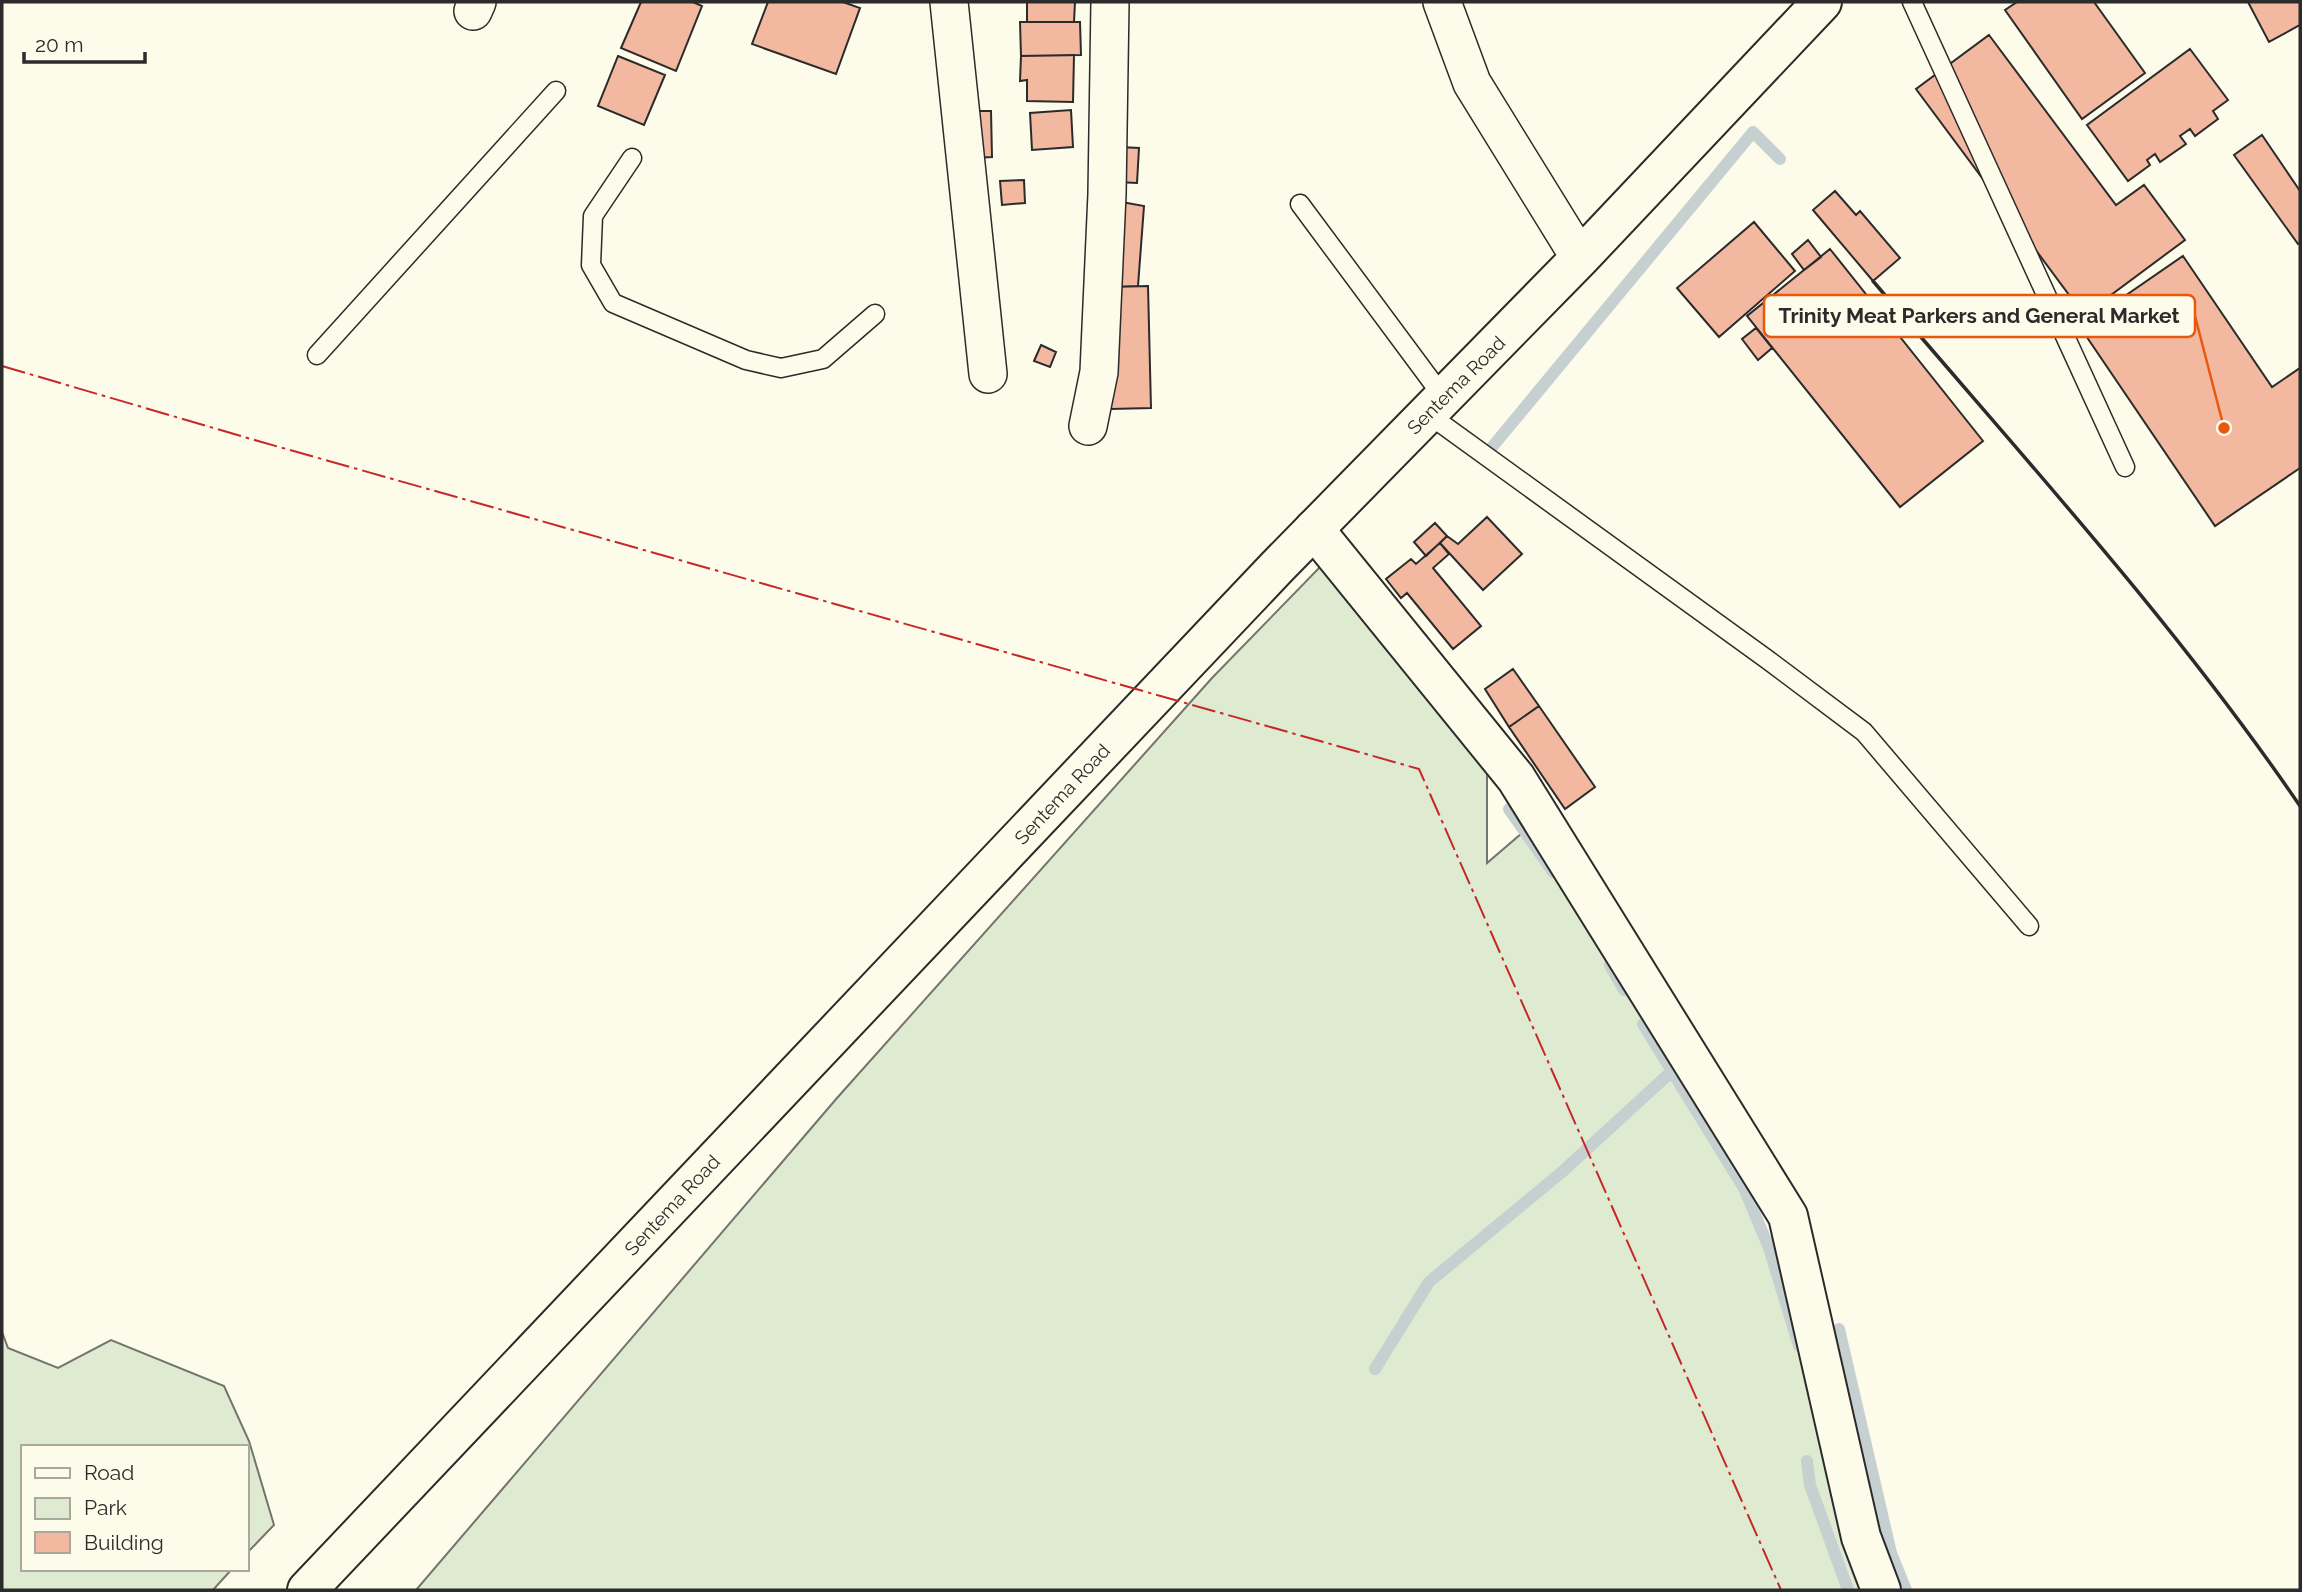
<svg xmlns="http://www.w3.org/2000/svg" width="2302" height="1592" font-family="Raleway,sans-serif">
<style>
.green{fill:#deebd1;stroke:#74746e;stroke-width:2}
.lines{fill:none;stroke-linecap:round;stroke-linejoin:round}
.stream{stroke:#c7d0d0;stroke-width:12}
.building{fill:#f2b8a0;stroke:#2b2b2b;stroke-width:2}
.service-casing{stroke:#2b2b2b;stroke-width:21}
.minor-casing{stroke:#2b2b2b;stroke-width:40}
.tertiary-casing{stroke:#2b2b2b;stroke-width:42}
.secondary-casing{stroke:#2b2b2b;stroke-width:42}
.service{stroke:#fdfbea;stroke-width:18}
.minor{stroke:#fdfbea;stroke-width:37}
.tertiary{stroke:#fdfbea;stroke-width:38}
.secondary{stroke:#fdfbea;stroke-width:38}
.wall{stroke:#2b2b2b;stroke-width:3.5}
.power{stroke:#c62828;stroke-width:2;stroke-dasharray:24 5 3.5 5;stroke-linecap:butt}
.labels{text-anchor:middle;stroke-width:5;stroke-linejoin:round;paint-order:stroke}
.street-label{font-size:19px;fill:#2b2b2b;stroke:#fdfbea}
.leader{fill:none;stroke:#e8590c;stroke-width:2.5}
.callout-dot{fill:#e8590c;stroke:#fdfbea;stroke-width:2.5}
.callout{fill:#fdfbea;stroke:#e8590c;stroke-width:2.5}
.callout-label{font-size:21px;text-anchor:middle;font-weight:bold;fill:#2b2b2b}
</style>
<rect width="100%" height="100%" fill="#fdfbea"/>
<path class="green" d="M 1321,566 L 1487,769 L 1487,863 L 1529,827 L 1675,1066 L 1744,1188 L 1769,1248 L 1799,1347 L 1864,1590 L 416,1590 L 837,1098 L 1212,678 Z
M 2,1332 L 8,1348 L 58,1368 L 111,1340 L 224,1386 L 249,1441 L 274,1525 L 247,1553 L 247,1447 L 23,1447 L 23,1569 L 232,1569 L 213,1590 L 2,1590 Z"/>
<g class="lines">
<path class="stream" d="M 1488,452 L 1753,132 L 1780,159
M 1509,809 L 1553,872
M 1610,965 L 1624,990
M 1643,1024 L 1744,1188 L 1769,1248 L 1799,1346
M 1839,1329 L 1891,1553 L 1906,1590
M 1375,1369 L 1429,1282 L 1562,1172 L 1671,1072
M 1807,1461 L 1810,1485 L 1848,1590"/>
</g>
<path class="building" d="M 641,2 L 693,2 L 702,6 L 676,71 L 621,48 Z
M 768,2 L 843,2 L 860,8 L 836,74 L 752,44 Z
M 1027,2 L 1075,2 L 1074,22 L 1027,22 Z
M 2017,2 L 2094,2 L 2145,73 L 2082,119 L 2005,10 Z
M 2248,2 L 2300,2 L 2300,25 L 2269,42 Z
M 1020,22 L 1080,22 L 1081,55 L 1021,56 Z
M 1989,35 L 2116,205 L 2144,185 L 2185,240 L 2084,315 L 1916,89 Z
M 2190,49 L 2228,100 L 2213,111 L 2218,119 L 2195,136 L 2190,129 L 2180,136 L 2186,144 L 2160,162 L 2155,154 L 2147,160 L 2150,165 L 2128,181 L 2087,125 Z
M 1074,55 L 1073,102 L 1027,101 L 1027,80 L 1020,81 L 1021,56 Z
M 618,56 L 665,75 L 644,125 L 598,106 Z
M 1071,110 L 1073,147 L 1032,150 L 1030,113 Z
M 973,111 L 991,111 L 992,157 L 975,158 Z
M 2262,135 L 2300,191 L 2300,243 L 2298,244 L 2234,155 Z
M 1119,147 L 1139,148 L 1137,183 L 1117,182 Z
M 1024,180 L 1025,203 L 1002,205 L 1000,181 Z
M 1835,191 L 1856,215 L 1860,211 L 1900,258 L 1873,281 L 1813,210 Z
M 1116,201 L 1144,206 L 1138,286 L 1109,287 Z
M 1754,222 L 1795,271 L 1719,337 L 1677,288 Z
M 1808,240 L 1821,257 L 1804,270 L 1792,254 Z
M 1830,249 L 1983,441 L 1900,507 L 1747,316 Z
M 2183,256 L 2272,387 L 2300,368 L 2300,468 L 2215,526 L 2080,327 Z
M 1148,286 L 1151,408 L 1111,409 L 1109,287 Z
M 1756,328 L 1772,348 L 1758,360 L 1742,339 Z
M 1041,345 L 1056,352 L 1050,367 L 1034,361 Z
M 1487,517 L 1522,554 L 1483,590 L 1440,543 L 1447,536 L 1458,544 Z
M 1435,523 L 1447,536 L 1426,556 L 1414,542 Z
M 1440,543 L 1449,554 L 1433,568 L 1481,626 L 1453,649 L 1407,593 L 1401,598 L 1386,579 L 1411,559 L 1416,564 Z
M 1513,669 L 1539,706 L 1509,727 L 1485,689 Z
M 1539,706 L 1595,787 L 1565,809 L 1509,727 Z"/>
<g class="lines">
<defs>
<path id="service" d="M 1912,2 L 2125,467
M 632,158 L 593,216 L 591,265 L 613,303 L 746,360 L 781,368 L 823,359 L 875,314
M 1300,204 L 1444,398
M 317,355 L 556,91
M 1428,414 L 1768,660 L 1864,732 L 2029,926"/>
<path id="minor" d="M 949,2 L 988,374
M 1442,2 L 1472,83 L 1580,258
M 473,11 L 477,2
M 1088,426 L 1099,372 L 1107,194 L 1110,2"/>
<path id="tertiary" d="M 1314,529 L 1516,778 L 1788,1216 L 1861,1537 L 1881,1590"/>
<path id="secondary" d="M 307,1590 L 1277,567 L 1580,258 L 1822,2"/>
</defs>
<use href="#service" class="service-casing"/>
<use href="#minor" class="minor-casing"/>
<use href="#tertiary" class="tertiary-casing"/>
<use href="#secondary" class="secondary-casing"/>
<use href="#service" class="service"/>
<use href="#minor" class="minor"/>
<use href="#tertiary" class="tertiary"/>
<use href="#secondary" class="secondary"/>
<path class="wall" d="M 1873,281 C 2019,453 2173,620 2300,806"/>
<path class="power" d="M 2,366 L 251,439 L 1419,769 L 1781,1590"/>
</g>
<g class="labels">
<g class="street-label">
<text transform="translate(1456 385) rotate(-45)" y="7">Sentema Road</text>
<text transform="translate(1062 794) rotate(-47)" y="7">Sentema Road</text>
<text transform="translate(672 1205) rotate(-47)" y="7">Sentema Road</text>
</g>
</g>
<path class="leader" d="M2224 428L2195 316"/>
<circle class="callout-dot" cx="2224" cy="428" r="7"/>
<rect class="callout" x="1764" y="295" width="431" height="42" rx="7"/>
<g class="callout-label">
<text x="1979" y="323">Trinity Meat Parkers and General Market</text>
</g>
<rect width="2302" height="1592" fill="none" stroke="#2b2b2b" stroke-width="7"/>
<rect x="21" y="1445" width="228" height="126" fill="#fdfbea" stroke="#a9a89e" stroke-width="2"/>
<rect x="35" y="1468" width="35" height="10" fill="#fdfbea" stroke="#a9a89e" stroke-width="2"/>
<text x="84" y="1480" font-size="21" fill="#2b2b2b">Road</text>
<rect x="35" y="1498" width="35" height="21" fill="#deebd1" stroke="#a9a89e" stroke-width="2"/>
<text x="84" y="1515" font-size="21" fill="#2b2b2b">Park</text>
<rect x="35" y="1532" width="35" height="21" fill="#f2b8a0" stroke="#a9a89e" stroke-width="2"/>
<text x="84" y="1550" font-size="21" fill="#2b2b2b">Building</text>
<path d="M24 52v10h121v-10" fill="none" stroke="#2b2b2b" stroke-width="3.5"/>
<text x="35" y="52" font-size="21" fill="#2b2b2b" stroke="#fdfbea" stroke-width="5" paint-order="stroke">20 m</text>
</svg>
